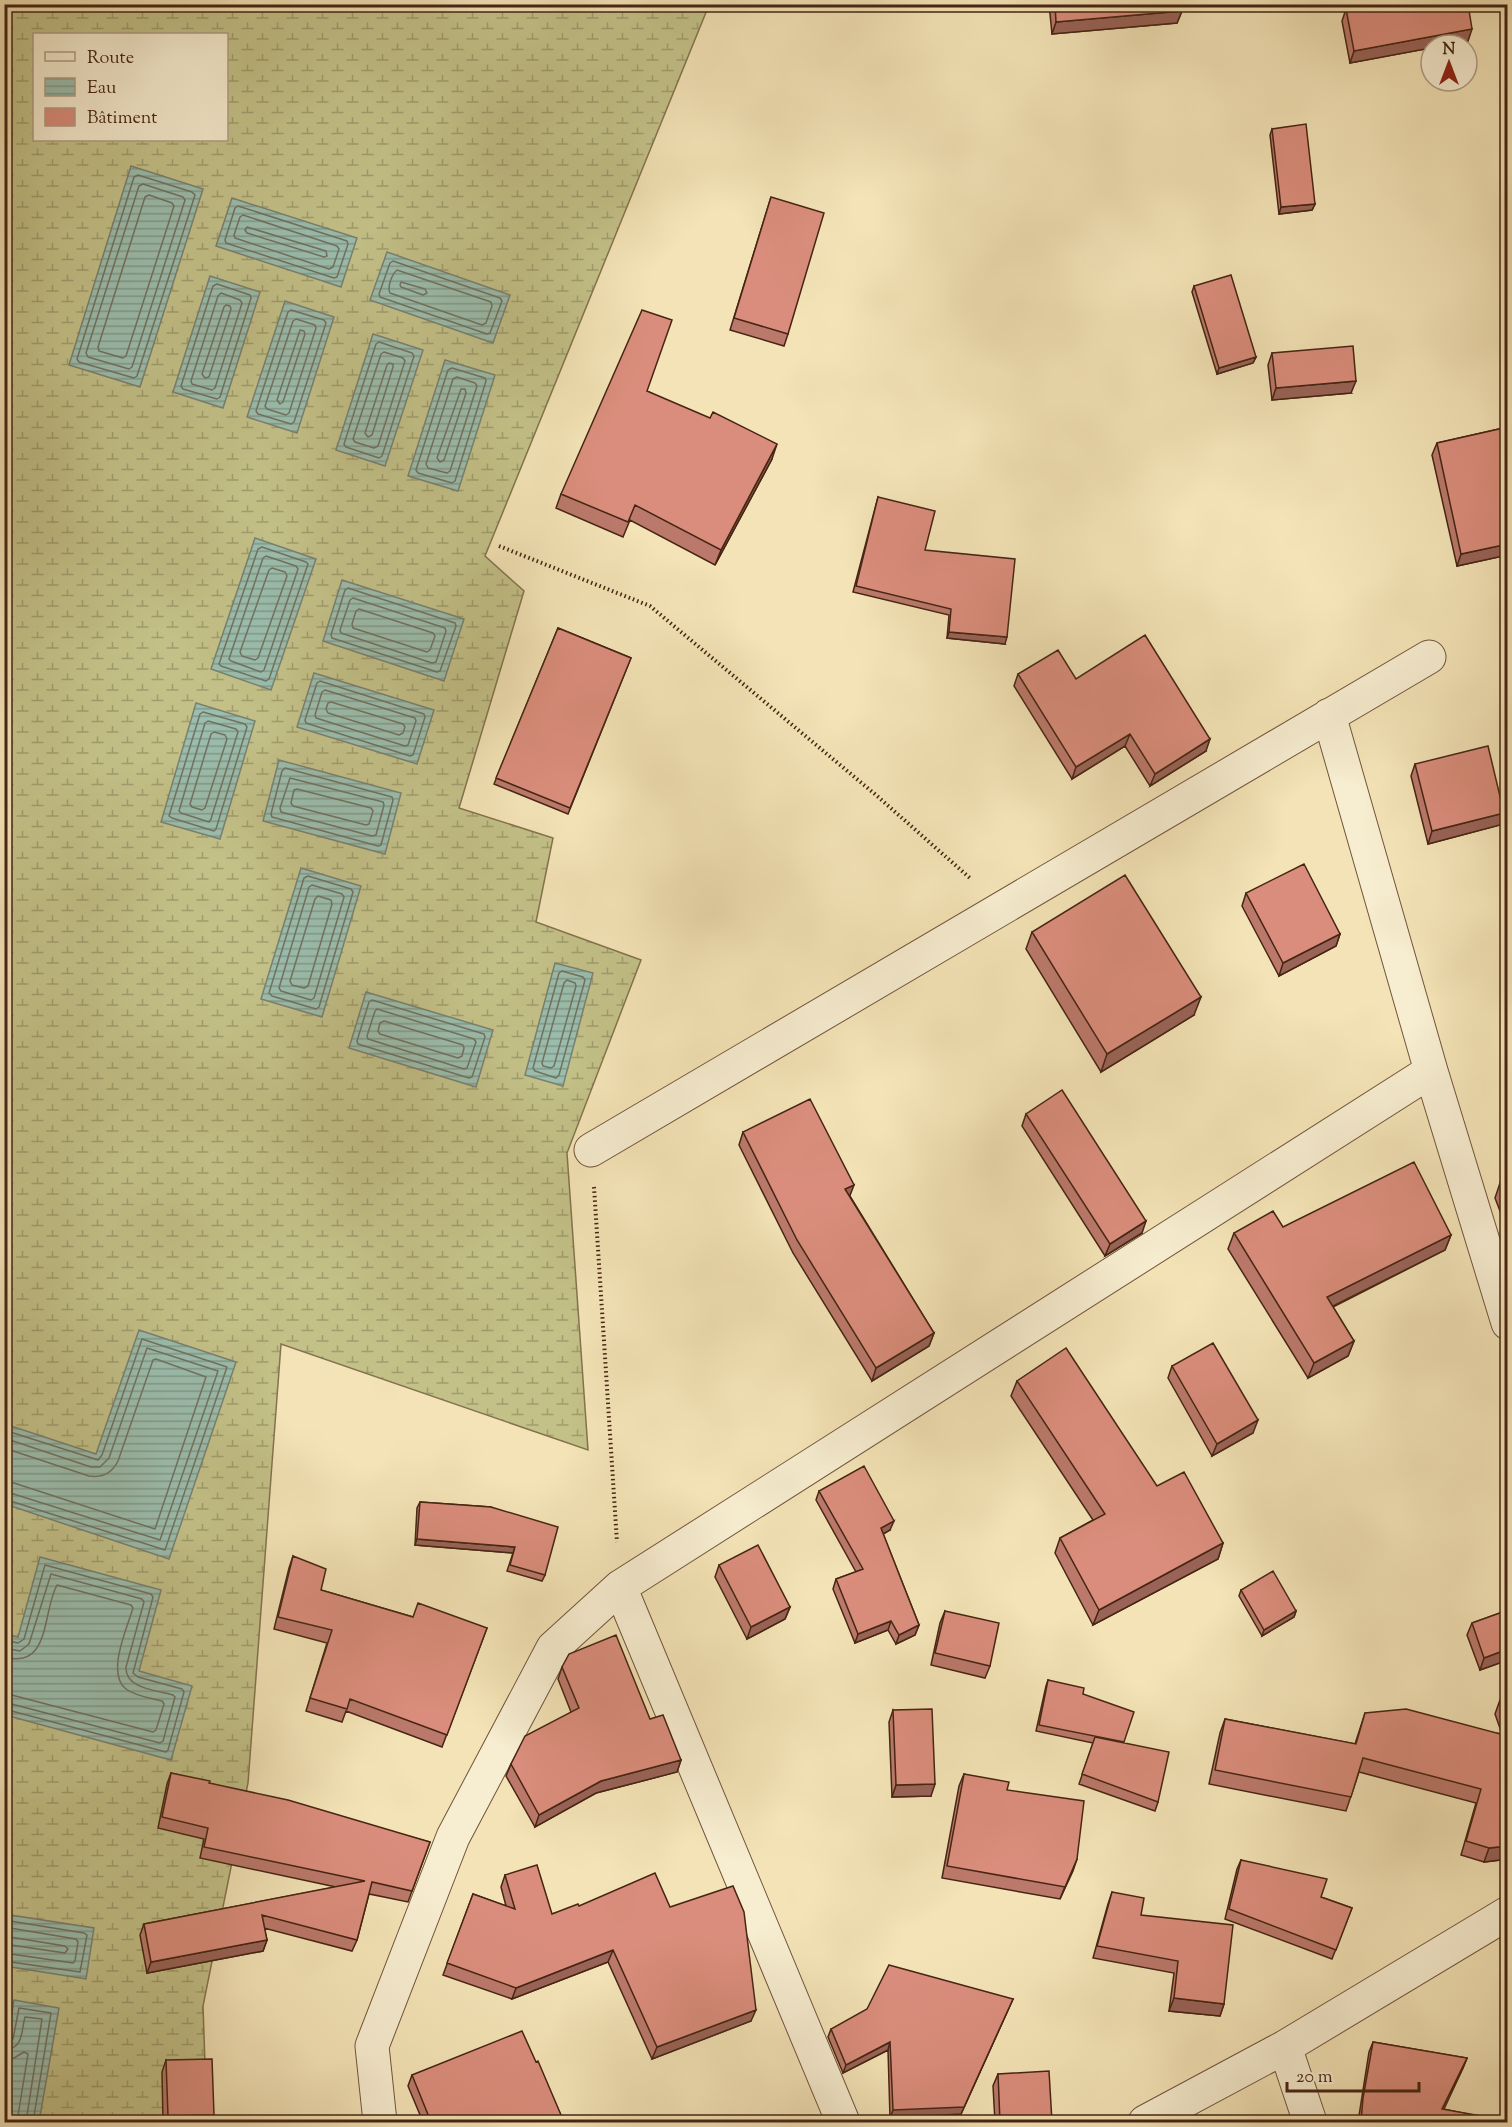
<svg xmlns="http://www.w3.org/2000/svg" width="1512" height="2127" font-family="'Sorts Mill Goudy',serif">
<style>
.wetland{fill:url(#wetland-marsh);stroke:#84734e;stroke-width:1.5;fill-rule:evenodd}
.water{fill:url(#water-rules);stroke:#798170;stroke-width:1.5}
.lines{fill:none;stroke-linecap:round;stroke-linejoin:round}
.shore{stroke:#707260;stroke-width:1.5}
.street-casing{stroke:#71543c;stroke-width:35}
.path{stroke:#462513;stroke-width:4;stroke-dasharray:1.5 3;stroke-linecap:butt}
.street{stroke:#f7edd0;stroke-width:33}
.wall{fill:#bb796b;stroke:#462513;stroke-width:1.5}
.shaded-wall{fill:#996357;stroke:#462513;stroke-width:1.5}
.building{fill:#da8d7c;stroke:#462513;stroke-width:1.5}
</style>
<defs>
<pattern id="wetland-marsh" width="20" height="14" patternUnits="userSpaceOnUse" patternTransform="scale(1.5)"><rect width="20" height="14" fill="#c3c188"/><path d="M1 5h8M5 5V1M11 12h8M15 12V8" fill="none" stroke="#a09d6e"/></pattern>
<pattern id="water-rules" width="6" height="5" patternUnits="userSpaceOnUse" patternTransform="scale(1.5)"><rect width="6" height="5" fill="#9bbeae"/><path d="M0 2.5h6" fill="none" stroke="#809a8c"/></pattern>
</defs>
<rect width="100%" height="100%" fill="#f3e3b6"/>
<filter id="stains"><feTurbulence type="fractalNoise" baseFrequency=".00333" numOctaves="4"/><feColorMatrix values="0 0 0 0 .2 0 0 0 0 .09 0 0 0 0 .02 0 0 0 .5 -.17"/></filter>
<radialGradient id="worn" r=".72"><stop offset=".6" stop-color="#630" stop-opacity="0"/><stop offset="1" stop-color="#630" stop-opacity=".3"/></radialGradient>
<path class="wetland" d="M 5,5 L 709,5 L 485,556 L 524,591 L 459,808 L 553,838 L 536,922 L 641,960 L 567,1153 L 588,1450 L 281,1344 L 248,1783 L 203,2006 L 207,2122 L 5,2122 ZM 34,34 L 226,34 L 226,140 L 34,140 Z"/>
<path class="water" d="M 131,166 L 203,189 L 140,387 L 69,365 Z
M 232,198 L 357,238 L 341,287 L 216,246 Z
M 387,252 L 510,295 L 493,343 L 370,300 Z
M 210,276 L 260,292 L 223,408 L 173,392 Z
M 285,301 L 334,317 L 297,433 L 247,417 Z
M 373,334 L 423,350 L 385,466 L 336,450 Z
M 445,360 L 495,375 L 458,491 L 408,476 Z
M 255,538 L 316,559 L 271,690 L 211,669 Z
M 342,580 L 464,619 L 444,681 L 323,641 Z
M 314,673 L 434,710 L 417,764 L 297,727 Z
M 196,703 L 255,721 L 220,839 L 161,822 Z
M 279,760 L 401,793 L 385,854 L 263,821 Z
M 301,868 L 361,886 L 322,1017 L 261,999 Z
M 555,963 L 593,973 L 563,1086 L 525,1075 Z
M 366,992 L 493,1030 L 476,1087 L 349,1048 Z
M 139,1330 L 236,1362 L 169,1559 L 5,1504 L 5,1424 L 96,1454 Z
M 40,1557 L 161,1590 L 139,1671 L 192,1686 L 171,1760 L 5,1715 L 5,1634 L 18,1637 Z
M 4,1914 L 94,1928 L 86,1979 L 5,1966 Z
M 14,2000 L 59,2008 L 39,2122 L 5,2122 L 5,2053 Z"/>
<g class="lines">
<path class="shore" d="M 138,175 L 192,192 L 195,195 L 137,376 L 134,378 L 79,362 L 77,359 L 134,177 Z
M 143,184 L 183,197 L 185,200 L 132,367 L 129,369 L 88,357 L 86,353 L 139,186 Z
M 149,195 L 172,203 L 174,206 L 126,356 L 123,358 L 99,351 L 98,347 L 145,197 Z
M 238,206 L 347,241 L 348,244 L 337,277 L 334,278 L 226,243 L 225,240 L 235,208 Z
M 243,215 L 337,246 L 339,249 L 333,267 L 329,269 L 235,238 L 234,235 L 240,217 Z
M 247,227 L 326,251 L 327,256 L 324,257 L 247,233 L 245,230 Z
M 393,261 L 500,298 L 502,301 L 490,333 L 487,334 L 380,297 L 379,294 L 390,263 Z
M 397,270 L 491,302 L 492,306 L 486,323 L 482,325 L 390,293 C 387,287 392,274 397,270 Z
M 401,282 L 425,289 L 427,293 L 423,295 L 401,287 L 400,285 Z
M 217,284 L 250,295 L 251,298 L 220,397 L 217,399 L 183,389 L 181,386 L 213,286 Z
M 221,293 L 240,300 L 242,303 L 215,388 L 212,390 L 192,384 L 191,381 L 218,296 Z
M 226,305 L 230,306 L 231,309 L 209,377 L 205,378 L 202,374 L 224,307 Z
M 291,310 L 324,320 L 326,323 L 294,422 L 291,424 L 258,414 L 256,411 L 288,312 Z
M 296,319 L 315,325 L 316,328 L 289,413 L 286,415 L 267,409 L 265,406 L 293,321 Z
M 300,330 L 304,331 L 305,334 L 283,402 L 280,404 L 277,400 Z
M 379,342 L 412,353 L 414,356 L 382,456 L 379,458 L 346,447 L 344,444 L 376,344 Z
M 384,352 L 403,358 L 405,361 L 378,446 L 374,448 L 355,442 L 353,439 L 381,354 Z
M 389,363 L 393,364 L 393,367 L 372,435 L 368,437 L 365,433 L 387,365 Z
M 452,368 L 485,378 L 486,381 L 455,481 L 452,483 L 418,473 L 416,470 L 448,370 Z
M 457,377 L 475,383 L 477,386 L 450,471 L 447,473 L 428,468 L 426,464 L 453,379 Z
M 461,389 L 465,389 L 466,393 L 444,460 L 440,462 L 437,458 Z
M 262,547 L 306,562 L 308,564 L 269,679 L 266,681 L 221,666 L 219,664 L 258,549 Z
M 266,556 L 296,566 L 298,569 L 264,670 L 261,672 L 231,661 L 229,659 L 263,558 Z
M 272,568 L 285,572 L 287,576 L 258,658 L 255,660 L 242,656 L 240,652 L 269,570 Z
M 348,588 L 455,623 L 456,626 L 440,671 L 437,672 L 332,638 L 331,635 L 345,590 Z
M 353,598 L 445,628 L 446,631 L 436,662 L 432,663 L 341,633 L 340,630 L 350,600 Z
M 359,609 L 433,633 L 435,636 L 430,650 L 427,652 L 353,628 L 352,624 L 356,611 Z
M 320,681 L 424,714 L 425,717 L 413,755 L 410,756 L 306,723 L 305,720 L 317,683 Z
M 325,690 L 415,718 L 416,721 L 408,745 L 405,746 L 316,718 L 315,715 L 322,692 Z
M 331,702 L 403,724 L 405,727 L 403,733 L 399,735 L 328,713 L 326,709 L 328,703 Z
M 203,712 L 245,724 L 247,727 L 216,829 L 214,831 L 172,818 L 169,816 L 200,714 Z
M 208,721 L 236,729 L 238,732 L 211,819 L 209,822 L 181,813 L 179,811 L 205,723 Z
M 214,732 L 225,735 L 227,739 L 205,808 L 202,810 L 192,807 L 190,804 L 211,734 Z
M 285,768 L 392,797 L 393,800 L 381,845 L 378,846 L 272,817 L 271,814 L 282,771 Z
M 290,778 L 383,802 L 384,805 L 376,835 L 372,836 L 281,812 L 280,808 Z
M 297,789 L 371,808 L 373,811 L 369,824 L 366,825 L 293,806 L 291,803 L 294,790 Z
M 308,876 L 351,889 L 353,892 L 319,1007 L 316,1009 L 272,996 L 269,993 L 304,878 Z
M 312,885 L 342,894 L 344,897 L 314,998 L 311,1000 L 281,991 L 279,988 L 309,887 Z
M 318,896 L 331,900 L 332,904 L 308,986 L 304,988 L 292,985 L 290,981 L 315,899 Z
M 562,971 L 583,977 L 585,980 L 559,1075 L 556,1078 L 535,1071 L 533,1068 L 559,973 Z
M 567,980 L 575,983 L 576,986 L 554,1066 L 551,1068 L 543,1066 L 542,1063 L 564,983 Z
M 372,1000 L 484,1034 L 485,1037 L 472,1077 L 469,1078 L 358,1044 L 357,1041 L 369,1002 Z
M 377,1009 L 474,1039 L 476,1042 L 467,1068 L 464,1069 L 368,1039 L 367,1036 L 375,1011 Z
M 384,1021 L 463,1045 L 464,1048 L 462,1056 L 458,1058 L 380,1034 L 378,1031 L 380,1023 Z
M 4,1430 L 98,1460 L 102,1455 L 142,1339 L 227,1367 L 165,1550 L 4,1499
M 4,1438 L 91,1467 L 100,1467 L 109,1458 L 147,1348 L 218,1371 L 160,1540 L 4,1491
M 4,1448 L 89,1476 C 102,1478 112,1473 118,1461 L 153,1360 L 156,1359 L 206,1377 L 155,1529 L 14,1483 L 4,1482
M 4,1640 L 18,1643 L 24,1639 L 45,1565 L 151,1594 L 153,1597 L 133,1673 L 138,1677 L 182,1689 L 184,1692 L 168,1750 L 166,1752 L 4,1709
M 4,1648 L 20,1651 L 29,1644 L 51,1574 L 142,1599 L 144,1602 L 126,1667 C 125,1689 156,1690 173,1695 L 175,1697 L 163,1741 L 160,1743 L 4,1702
M 4,1657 C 51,1670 42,1612 57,1585 L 131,1605 L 133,1608 C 127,1628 106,1674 126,1689 C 135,1696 150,1698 162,1701 L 164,1704 L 156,1730 L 153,1732 L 4,1693
M 4,1920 L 84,1933 L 87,1935 L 80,1972 L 4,1961
M 4,1927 L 76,1939 L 78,1942 L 75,1961 L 73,1963 L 4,1953
M 4,1936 L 65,1946 L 68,1949 L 65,1953 L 4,1944
M 4,2043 L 9,2042 L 13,2039 L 19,2008 L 51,2013 L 33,2122
M 4,2050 C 24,2049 21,2031 25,2017 L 42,2019 L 26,2122
M 4,2060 L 14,2058 L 24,2052 L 28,2054 L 17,2122"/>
<defs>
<path id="street" d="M 1329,715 L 1431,1071 L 1508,1323
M 591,1150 L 1429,657
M 620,1587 L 843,2122
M 1285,2047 L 1310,2122
M 380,2122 L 372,2046 L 453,1837 L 553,1648 L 620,1587 L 1431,1071
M 1145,2122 L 1285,2047 L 1508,1913"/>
</defs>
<use href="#street" class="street-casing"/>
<path class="path" d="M 499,546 L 650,606 L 876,795 L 971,879
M 594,1187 L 617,1542"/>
<use href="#street" class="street"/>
</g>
<path class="wall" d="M 1049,4 L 1181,4 L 1182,11 L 1177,23 L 1052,34 Z
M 1346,9 L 1468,41 L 1431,45 L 1431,48 L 1350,63 L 1342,21 Z
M 1272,129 L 1315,204 L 1312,210 L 1279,214 L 1270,135 Z
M 771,197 L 788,334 L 784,346 L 730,330 Z
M 1194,286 L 1256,357 L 1253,363 L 1217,374 L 1192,292 Z
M 1272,353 L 1351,393 L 1272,400 L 1268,365 Z
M 647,391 L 772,459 L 715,565 L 630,520 L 623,537 L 556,508 L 561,494 Z
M 1508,427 L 1508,555 L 1457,566 L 1432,455 L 1437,443 Z
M 878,497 L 925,550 L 1005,644 L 947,638 L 949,615 L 853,592 Z
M 558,628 L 631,658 L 568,814 L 494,784 Z
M 1018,674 L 1076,679 L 1206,751 L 1150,786 L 1125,746 L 1072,779 L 1014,686 Z
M 1415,764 L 1500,825 L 1428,844 L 1411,776 Z
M 1246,893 L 1340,934 L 1336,946 L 1279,976 L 1242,906 Z
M 1032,932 L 1194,1015 L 1101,1072 L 1026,949 Z
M 1026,1114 L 1142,1233 L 1105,1256 L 1022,1126 Z
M 743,1132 L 850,1196 L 934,1333 L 929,1346 L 872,1381 L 793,1253 L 739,1145 Z
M 1508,1178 L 1508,1232 L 1495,1198 L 1501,1180 Z
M 1283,1227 L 1451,1235 L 1445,1250 L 1333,1307 L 1354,1341 L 1348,1356 L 1308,1378 L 1228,1249 L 1234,1233 Z
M 1172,1366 L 1253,1433 L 1212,1456 L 1168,1378 Z
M 1017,1381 L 1157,1486 L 1223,1543 L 1218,1559 L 1093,1625 L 1055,1553 L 1060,1538 L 1093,1520 L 1011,1396 Z
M 819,1491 L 890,1530 L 883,1534 L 919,1625 L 915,1635 L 896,1644 L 888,1630 L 855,1643 L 833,1589 L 836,1579 L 856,1572 L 816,1500 Z
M 420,1502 L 491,1507 L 545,1575 L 542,1581 L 507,1571 L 513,1553 L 415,1545 L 417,1508 Z
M 293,1556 L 321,1590 L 413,1617 L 487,1628 L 442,1747 L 346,1711 L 342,1722 L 306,1711 L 327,1643 L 274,1629 L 289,1568 Z
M 719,1565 L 790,1607 L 785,1619 L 747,1639 L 715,1577 Z
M 1241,1590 L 1296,1611 L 1294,1617 L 1262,1636 L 1239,1596 Z
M 1508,1610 L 1508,1660 L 1480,1670 L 1467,1635 L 1472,1623 Z
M 945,1611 L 990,1666 L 985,1678 L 931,1665 L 940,1623 Z
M 562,1667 L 650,1719 L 681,1760 L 677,1772 L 596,1793 L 535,1827 L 506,1776 L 511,1764 L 571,1712 L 558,1679 Z
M 1048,1680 L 1083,1694 L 1158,1802 L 1155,1811 L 1079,1784 L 1093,1743 L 1036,1731 L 1046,1686 Z
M 1508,1699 L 1508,1859 L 1484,1862 L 1461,1855 L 1476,1803 L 1359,1772 L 1346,1811 L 1209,1784 L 1220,1733 L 1225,1719 L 1355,1744 L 1365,1713 L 1502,1734 L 1495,1714 L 1500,1700 Z
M 893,1710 L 931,1796 L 892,1797 L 889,1722 Z
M 171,1773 L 430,1842 L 408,1902 L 369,1894 L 357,1940 L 352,1951 L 264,1928 L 267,1940 L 263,1951 L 147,1973 L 140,1935 L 144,1924 L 336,1887 L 200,1858 L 204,1839 L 158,1828 L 167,1784 Z
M 964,1774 L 1007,1790 L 1077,1859 L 1060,1899 L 942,1878 L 959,1786 Z
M 1241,1860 L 1321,1897 L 1352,1908 L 1332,1959 L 1225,1919 L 1237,1869 Z
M 505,1875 L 552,1914 L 579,1906 L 670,1907 L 751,2021 L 652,2059 L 608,1962 L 512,1999 L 443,1975 L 473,1894 L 506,1906 L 501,1887 Z
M 1112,1892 L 1141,1915 L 1224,2004 L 1220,2016 L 1169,2011 L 1174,1973 L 1093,1958 L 1108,1904 Z
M 1013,1999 L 961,2114 L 890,2118 L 888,2050 L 843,2073 L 828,2037 L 831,2029 Z
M 1373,2042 L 1467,2058 L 1463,2068 L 1443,2109 L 1508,2122 L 1358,2122 L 1369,2052 Z
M 166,2060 L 211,2122 L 163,2122 L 162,2072 Z
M 536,2062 L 564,2122 L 423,2122 L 408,2086 L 412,2075 Z
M 998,2074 L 1052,2122 L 995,2122 L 993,2086 Z"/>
<path class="shaded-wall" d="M 1182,11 L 1177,23 L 1052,34 L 1056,22 Z
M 1472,29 L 1468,41 L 1448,45 L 1431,45 L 1431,48 L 1350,63 L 1354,51 Z
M 1315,204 L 1312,210 L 1279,214 L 1281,207 Z
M 1256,357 L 1253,363 L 1217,374 L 1219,368 Z
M 1356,381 L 1351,393 L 1272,400 L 1276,388 Z
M 777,444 L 772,459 L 715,565 L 721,550 Z
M 1508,544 L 1508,555 L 1457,566 L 1461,554 Z
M 949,632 L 1007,637 L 1005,644 L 947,638 Z
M 1130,734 L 1125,746 L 1072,779 L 1076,767 Z
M 1210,739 L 1206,751 L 1150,786 L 1155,774 Z
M 1504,813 L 1500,825 L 1428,844 L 1432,831 Z
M 1340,934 L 1336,946 L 1279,976 L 1283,963 Z
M 1201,997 L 1194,1015 L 1101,1072 L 1107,1054 Z
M 854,1185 L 849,1198 L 845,1189 Z
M 1146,1221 L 1142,1233 L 1105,1256 L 1110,1244 Z
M 1451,1235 L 1445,1250 L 1321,1312 L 1327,1297 Z
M 934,1333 L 929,1346 L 872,1381 L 876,1368 Z
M 1354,1341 L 1348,1356 L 1308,1378 L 1314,1363 Z
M 1258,1420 L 1253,1433 L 1212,1456 L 1217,1444 Z
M 894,1521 L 890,1530 L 878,1537 L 881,1528 Z
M 417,1539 L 515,1547 L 513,1553 L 415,1545 Z
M 1223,1543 L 1218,1559 L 1093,1625 L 1099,1610 Z
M 790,1607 L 785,1619 L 747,1639 L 751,1627 Z
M 1296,1611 L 1294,1617 L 1262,1636 L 1264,1630 Z
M 891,1621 L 888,1630 L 855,1643 L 858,1634 Z
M 919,1625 L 915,1635 L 896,1644 L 899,1635 Z
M 1508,1649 L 1508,1660 L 1480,1670 L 1484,1658 Z
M 681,1760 L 677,1772 L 596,1793 L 535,1827 L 539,1815 L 601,1781 Z
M 935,1784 L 931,1796 L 892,1797 L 896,1785 Z
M 1508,1846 L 1508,1859 L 1484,1862 L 1489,1848 Z
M 1077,1859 L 1073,1871 L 1060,1899 L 1065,1887 Z
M 267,1940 L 263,1951 L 147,1973 L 151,1962 Z
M 613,1950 L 608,1962 L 512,1999 L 516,1988 Z
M 1174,1998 L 1224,2004 L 1220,2016 L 1169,2011 Z
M 1013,1999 L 961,2114 L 890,2118 L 893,2110 Z
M 756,2010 L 751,2021 L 652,2059 L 657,2047 Z
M 890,2042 L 888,2050 L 843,2073 L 846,2065 Z
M 1467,2058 L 1463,2068 L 1439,2120 L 1442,2109 Z
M 214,2115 L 211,2122 L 165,2122 L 168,2116 Z"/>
<path class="building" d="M 1055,4 L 1181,4 L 1182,11 L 1056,22 Z
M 1369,4 L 1468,4 L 1472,29 L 1354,51 L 1346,9 Z
M 1306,124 L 1315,204 L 1281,207 L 1272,129 Z
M 771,197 L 824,213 L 788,334 L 734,318 Z
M 1231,275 L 1256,357 L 1219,368 L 1194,286 Z
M 642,310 L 672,320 L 647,391 L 710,418 L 713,412 L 777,444 L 721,550 L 635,505 L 628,522 L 561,494 Z
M 1353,346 L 1356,381 L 1276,388 L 1272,353 Z
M 1508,427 L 1508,544 L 1461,554 L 1437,443 Z
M 878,497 L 935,511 L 925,550 L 1015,559 L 1007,637 L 949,632 L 951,609 L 856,586 Z
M 558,628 L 631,658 L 570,808 L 496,778 Z
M 1145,635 L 1210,739 L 1155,774 L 1130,734 L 1076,767 L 1018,674 L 1058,650 L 1076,679 Z
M 1488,746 L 1504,813 L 1432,831 L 1415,764 Z
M 1304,864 L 1340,934 L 1283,963 L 1246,893 Z
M 1125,875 L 1201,997 L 1107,1054 L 1032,932 Z
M 1062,1090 L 1146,1221 L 1110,1244 L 1026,1114 Z
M 810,1099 L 854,1185 L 845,1189 L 934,1333 L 876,1368 L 797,1240 L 743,1132 Z
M 1414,1162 L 1451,1235 L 1327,1297 L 1354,1341 L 1314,1363 L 1234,1233 L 1273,1211 L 1283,1227 Z
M 1508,1178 L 1508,1197 L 1501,1180 Z
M 1213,1343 L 1258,1420 L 1217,1444 L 1172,1366 Z
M 1066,1348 L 1157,1486 L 1184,1472 L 1223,1543 L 1099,1610 L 1060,1538 L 1105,1514 L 1017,1381 Z
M 864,1466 L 894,1521 L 881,1528 L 919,1625 L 899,1635 L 891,1621 L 858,1634 L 836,1579 L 863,1569 L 819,1491 Z
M 420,1502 L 491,1507 L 558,1527 L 545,1575 L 510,1565 L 515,1547 L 417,1539 Z
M 758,1545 L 790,1607 L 751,1627 L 719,1565 Z
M 293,1556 L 326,1569 L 321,1590 L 413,1617 L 418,1603 L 487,1628 L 447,1735 L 350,1699 L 347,1709 L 310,1698 L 332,1630 L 278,1617 Z
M 1273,1571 L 1296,1611 L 1264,1630 L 1241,1590 Z
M 1508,1610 L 1508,1649 L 1484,1658 L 1472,1623 Z
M 945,1611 L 999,1623 L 990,1666 L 935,1653 Z
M 616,1635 L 650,1719 L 663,1715 L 681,1760 L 601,1781 L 539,1815 L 511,1764 L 525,1736 L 579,1708 L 562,1667 L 569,1654 Z
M 1048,1680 L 1084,1688 L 1083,1694 L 1134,1712 L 1124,1742 L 1039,1725 Z
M 1508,1699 L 1508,1720 L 1500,1700 Z
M 932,1709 L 935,1784 L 896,1785 L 893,1710 Z
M 1406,1709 L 1508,1736 L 1508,1846 L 1489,1848 L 1466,1841 L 1481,1789 L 1363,1758 L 1351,1797 L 1215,1770 L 1225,1719 L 1356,1744 L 1365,1713 Z
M 1095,1737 L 1169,1752 L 1158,1802 L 1082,1774 Z
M 171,1773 L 210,1781 L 209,1783 L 288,1800 L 430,1842 L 412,1891 L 372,1882 L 357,1940 L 262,1915 L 267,1940 L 151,1962 L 144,1924 L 365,1881 L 204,1847 L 208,1828 L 162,1817 Z
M 964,1774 L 1009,1782 L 1007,1790 L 1084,1801 L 1077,1859 L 1065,1887 L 947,1866 Z
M 1241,1860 L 1327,1879 L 1321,1897 L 1352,1908 L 1336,1950 L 1229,1909 Z
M 537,1865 L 552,1914 L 578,1904 L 579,1906 L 655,1873 L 670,1907 L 733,1886 L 744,1912 L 756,2010 L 657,2047 L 613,1950 L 516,1988 L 447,1963 L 473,1894 L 515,1909 L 505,1875 Z
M 1112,1892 L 1144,1898 L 1141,1915 L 1233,1925 L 1224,2004 L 1174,1998 L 1178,1961 L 1097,1946 Z
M 889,1965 L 1013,1999 L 964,2107 L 893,2110 L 890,2042 L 846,2065 L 831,2029 L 867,2009 Z
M 522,2031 L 536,2062 L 538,2061 L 564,2122 L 431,2122 L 412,2075 Z
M 1373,2042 L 1467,2058 L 1442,2109 L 1508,2121 L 1508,2122 L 1361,2122 L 1363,2098 Z
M 212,2059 L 214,2115 L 168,2116 L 166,2060 Z
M 1049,2071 L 1052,2122 L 1000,2122 L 998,2074 Z"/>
<rect width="1512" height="2127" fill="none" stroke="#f3e3b6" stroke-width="24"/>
<rect x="6" y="6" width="1500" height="2115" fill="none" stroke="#462513" stroke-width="3"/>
<rect x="12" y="12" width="1488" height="2103" fill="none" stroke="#462513" stroke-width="1.5"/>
<rect x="33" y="33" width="195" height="108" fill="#f7edd0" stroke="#b09d84" stroke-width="1.5"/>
<rect x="45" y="52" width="30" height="9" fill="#f7edd0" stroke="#b09d84" stroke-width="1.5"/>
<text x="87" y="63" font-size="18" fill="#462513">Route</text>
<rect x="45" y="78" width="30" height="18" fill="url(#water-rules)" stroke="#b09d84" stroke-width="1.5"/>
<text x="87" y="93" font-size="18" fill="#462513">Eau</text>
<rect x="45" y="108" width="30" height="18" fill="#da8d7c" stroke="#b09d84" stroke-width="1.5"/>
<text x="87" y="123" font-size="18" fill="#462513">Bâtiment</text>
<g transform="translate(1449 63)"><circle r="28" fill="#f7edd0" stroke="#b09d84" stroke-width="1.5"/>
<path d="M0-4.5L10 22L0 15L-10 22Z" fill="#8f2418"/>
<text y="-9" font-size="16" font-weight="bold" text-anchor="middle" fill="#462513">N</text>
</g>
<path d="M1287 2082v9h132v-9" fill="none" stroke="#462513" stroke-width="3"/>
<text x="1296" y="2082" font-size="18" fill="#462513" stroke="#f7edd0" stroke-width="4.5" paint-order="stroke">20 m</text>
<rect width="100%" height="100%" filter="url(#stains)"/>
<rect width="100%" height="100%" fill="url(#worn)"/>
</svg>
